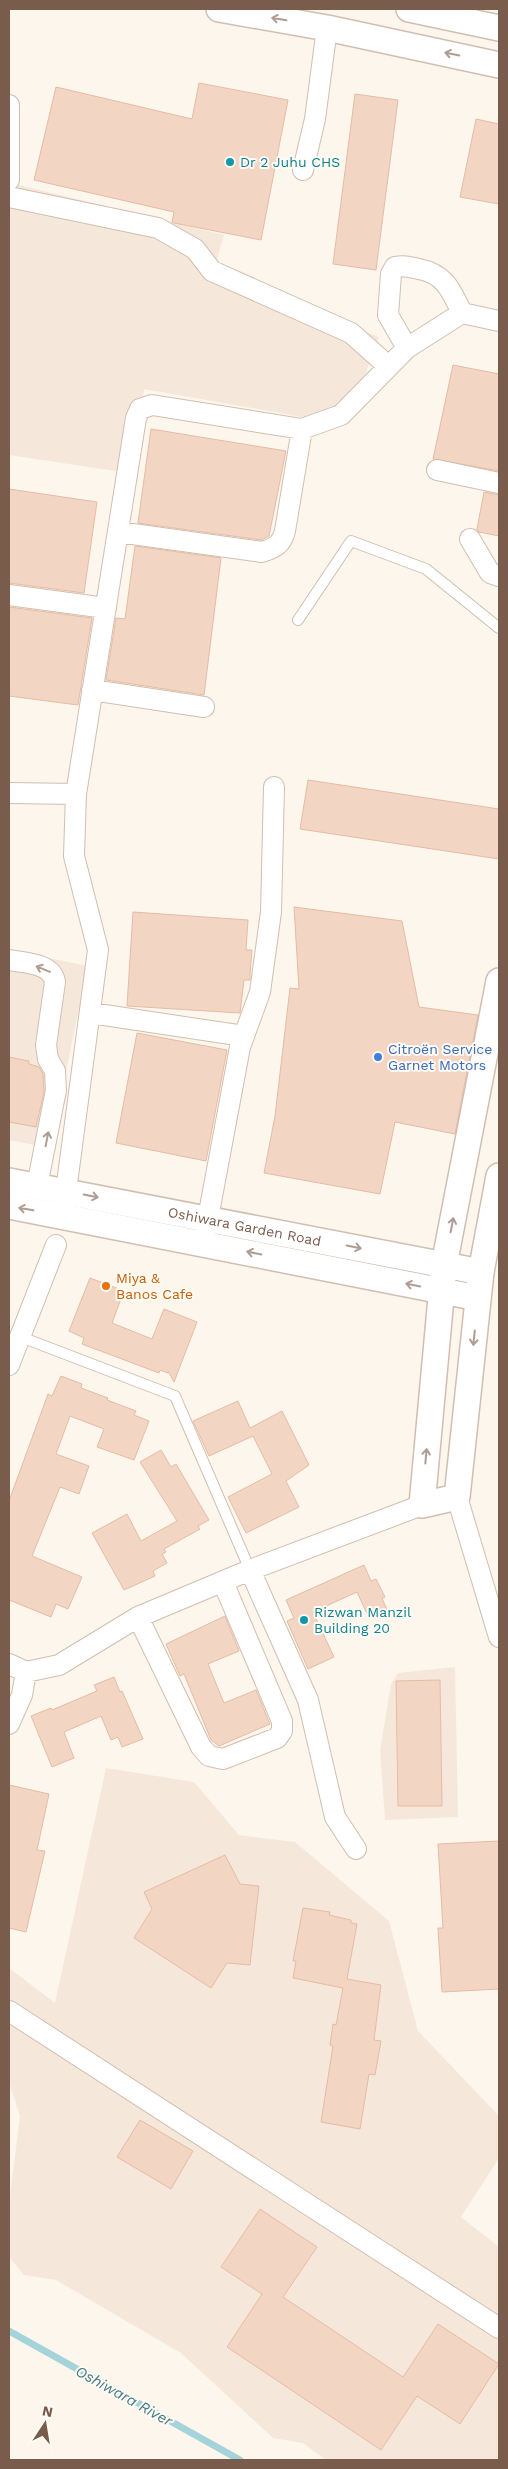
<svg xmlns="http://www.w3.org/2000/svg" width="508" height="2469" font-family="'Work Sans',sans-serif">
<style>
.residential{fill:#f5e8da}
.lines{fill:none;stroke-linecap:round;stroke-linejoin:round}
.stream{stroke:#a5d3da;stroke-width:7}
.building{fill:#f3d5c3;stroke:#e6bba3}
.service-casing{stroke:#d1beb0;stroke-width:12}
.minor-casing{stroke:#d1beb0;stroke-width:22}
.tertiary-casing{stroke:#d1beb0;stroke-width:28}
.service{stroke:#fff;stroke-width:10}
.minor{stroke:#fff;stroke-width:20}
.tertiary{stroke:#fff;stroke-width:25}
.oneway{stroke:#af9d94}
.culture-dot{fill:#0f9aa8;stroke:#fffaf3;stroke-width:2}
.shop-dot{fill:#3f7fe0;stroke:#fffaf3;stroke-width:2}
.food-dot{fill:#e8710a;stroke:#fffaf3;stroke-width:2}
.labels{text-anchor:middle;stroke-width:4;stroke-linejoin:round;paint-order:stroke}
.culture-label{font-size:14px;fill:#0d838f;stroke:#fffaf3;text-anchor:start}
.shop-label{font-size:14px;fill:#366cbe;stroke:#fffaf3;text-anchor:start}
.street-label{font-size:14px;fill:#7a5c4d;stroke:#fffaf3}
.food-label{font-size:14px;fill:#c56008;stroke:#fffaf3;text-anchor:start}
.water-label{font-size:15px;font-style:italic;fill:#437c86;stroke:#fffaf3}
</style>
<rect width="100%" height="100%" fill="#fdf6ec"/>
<path class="residential" d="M 19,185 L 224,235 L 212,277 L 379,337 L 347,425 L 144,389 L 135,474 L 9,455 L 9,199 Z
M 9,950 L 88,966 L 50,1148 L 9,1140 Z
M 455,1667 L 458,1817 L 385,1820 L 380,1750 L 391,1684 L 398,1673 Z
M 106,1768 L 194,1782 L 239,1835 L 295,1842 L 389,1921 L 418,2031 L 499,2116 L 499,2158 L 461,2217 L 499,2247 L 499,2460 L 326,2460 L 303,2443 L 273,2438 L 181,2353 L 56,2280 L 24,2275 L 9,2257 L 9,2204 L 20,2116 L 9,2082 L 9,1968 L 55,2003 Z"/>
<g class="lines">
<path class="stream" d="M 9,2331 L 240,2460"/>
</g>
<path class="building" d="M 199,83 L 288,100 L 261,240 L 174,223 L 172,222 L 174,212 L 34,180 L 56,87 L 192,119 Z
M 355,94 L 398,100 L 376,270 L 333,264 Z
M 476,119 L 499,124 L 499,204 L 460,197 Z
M 453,365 L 499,374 L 499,471 L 433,459 Z
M 151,429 L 286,451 L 269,536 L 261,540 L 138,523 Z
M 9,489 L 97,502 L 84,593 L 9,583 Z
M 484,492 L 499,495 L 499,536 L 479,532 L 477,529 Z
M 135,546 L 221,558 L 204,695 L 106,680 L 116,618 L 125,619 Z
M 9,607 L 92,618 L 78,705 L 9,696 Z
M 308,780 L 499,809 L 499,859 L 300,829 Z
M 294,907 L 402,921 L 419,1007 L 478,1015 L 455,1134 L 395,1122 L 380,1194 L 264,1173 L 275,1116 L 290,988 L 299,989 Z
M 133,912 L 248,920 L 246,950 L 252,950 L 250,974 L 250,980 L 244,980 L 240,1013 L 127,1006 Z
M 137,1033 L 227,1050 L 206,1161 L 116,1143 Z
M 9,1057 L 29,1061 L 29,1064 L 39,1067 L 43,1074 L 44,1092 L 36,1127 L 9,1122 Z
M 90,1278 L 124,1291 L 112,1323 L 152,1339 L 164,1309 L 197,1322 L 174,1382 L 168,1371 L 168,1373 L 160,1370 L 159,1373 L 82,1344 L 84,1338 L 69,1331 Z
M 61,1376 L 82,1384 L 81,1388 L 108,1398 L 107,1400 L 136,1411 L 134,1415 L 149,1421 L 134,1460 L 97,1447 L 104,1429 L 70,1416 L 56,1454 L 89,1466 L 79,1494 L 60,1487 L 32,1556 L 82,1577 L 68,1609 L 56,1604 L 51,1617 L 9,1600 L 9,1501 L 48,1394 L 52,1396 Z
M 238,1401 L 250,1428 L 282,1411 L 309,1465 L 286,1481 L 299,1507 L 246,1533 L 228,1497 L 272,1474 L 253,1436 L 209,1456 L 193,1421 Z
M 161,1450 L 171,1467 L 176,1464 L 209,1520 L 198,1526 L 200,1529 L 164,1549 L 166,1552 L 162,1554 L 167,1563 L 153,1571 L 155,1576 L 124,1590 L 92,1533 L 127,1514 L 141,1541 L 177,1521 L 140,1462 Z
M 364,1565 L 371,1581 L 376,1579 L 385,1597 L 382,1598 L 387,1610 L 369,1618 L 357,1592 L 313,1612 L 334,1657 L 308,1669 L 287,1621 L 294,1618 L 286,1600 Z
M 225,1616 L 239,1651 L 208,1664 L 224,1703 L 256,1690 L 270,1724 L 219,1746 L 211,1740 L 184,1674 L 180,1676 L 166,1644 Z
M 114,1677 L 120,1692 L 122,1691 L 143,1739 L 122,1747 L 118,1737 L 111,1740 L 101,1716 L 64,1732 L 74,1758 L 52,1767 L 31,1716 L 51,1708 L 52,1710 L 97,1691 L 94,1685 Z
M 440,1680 L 442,1806 L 398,1806 L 396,1681 Z
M 9,1785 L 49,1794 L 37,1850 L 45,1851 L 26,1932 L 9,1928 Z
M 499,1841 L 499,1989 L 442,1992 L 438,1928 L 443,1928 L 438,1844 Z
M 225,1855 L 240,1884 L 259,1886 L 250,1965 L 227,1963 L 211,1988 L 134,1938 L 152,1909 L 144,1892 Z
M 303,1908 L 330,1912 L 329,1915 L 351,1920 L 351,1923 L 357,1924 L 347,1979 L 381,1985 L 374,2040 L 381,2041 L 375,2075 L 369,2074 L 360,2129 L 321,2122 L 333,2046 L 330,2045 L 333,2024 L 336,2025 L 343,1988 L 293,1978 L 296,1961 L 293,1961 Z
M 140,2120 L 193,2151 L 171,2189 L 117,2157 Z
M 260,2209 L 317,2247 L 283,2297 L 403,2377 L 438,2324 L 499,2364 L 460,2424 L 417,2396 L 381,2450 L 227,2347 L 262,2294 L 221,2267 Z"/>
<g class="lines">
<defs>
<path id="service" d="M 298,620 L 351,541 L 426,569 L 499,628
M 21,1337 L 175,1396 L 250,1570"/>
<path id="minor" d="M 9,105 L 9,180
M 303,170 L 315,119 L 327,28
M 9,197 L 158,228 L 195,249 L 212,271 L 351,333 L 388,366
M 407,348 L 388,315 L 391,274 L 395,267 C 404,265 410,267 419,269 C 445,274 451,290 462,313 L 499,321
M 437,470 L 499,483
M 118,532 L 262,552 C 275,548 282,544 285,531 L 302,429
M 470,539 L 490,573 L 499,576
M 9,595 L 106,608
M 92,690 L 204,707
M 9,793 L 76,794
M 9,960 C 25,963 52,963 55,982 L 46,1045 L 48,1059 L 55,1071 L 56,1090 L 37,1186
M 91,1013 L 244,1036
M 64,1206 L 98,950 L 74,856 L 76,794 L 136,418 L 140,409 L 152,405 L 302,429 L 341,415 L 407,348 L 462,313
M 205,1234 L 240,1047 L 260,992 L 271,912 L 274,787
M 9,1365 L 56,1245
M 457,1497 L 499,1637
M 250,1570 L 308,1700 L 335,1817 L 356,1849
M 138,1617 L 201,1747 L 209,1756 L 223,1759 L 277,1738 L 282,1731 L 282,1721 L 223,1582
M 9,1664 L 26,1672 L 59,1665 L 138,1617 L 250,1570 L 422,1505
M 9,1724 L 22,1695 L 26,1672
M 9,2011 L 499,2328"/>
<g id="tertiary">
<path d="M 219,9 L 327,28 L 499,65"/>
<path d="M 409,9 L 499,28"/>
<path d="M 499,981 L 444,1265 L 422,1505 L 457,1497 L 481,1272 L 499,1176"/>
<path id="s1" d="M 9,1181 L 481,1272"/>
<path d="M 9,1206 L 478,1298"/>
</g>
</defs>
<use href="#service" class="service-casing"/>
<use href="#minor" class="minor-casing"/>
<use href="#tertiary" class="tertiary-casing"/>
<use href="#service" class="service"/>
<use href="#minor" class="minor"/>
<use href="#tertiary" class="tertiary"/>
</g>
<defs><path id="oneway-shaft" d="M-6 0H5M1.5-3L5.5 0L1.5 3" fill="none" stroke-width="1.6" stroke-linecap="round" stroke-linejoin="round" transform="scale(1.25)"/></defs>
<g class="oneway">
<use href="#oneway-shaft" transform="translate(279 19) rotate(-170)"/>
<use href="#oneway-shaft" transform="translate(452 54) rotate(-168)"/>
<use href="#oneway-shaft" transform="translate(43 969) rotate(-158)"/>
<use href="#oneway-shaft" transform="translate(47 1139) rotate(-79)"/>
<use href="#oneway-shaft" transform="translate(91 1196) rotate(11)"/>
<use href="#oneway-shaft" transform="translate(26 1209) rotate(-170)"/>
<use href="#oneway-shaft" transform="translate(452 1225) rotate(-79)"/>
<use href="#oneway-shaft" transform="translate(354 1247) rotate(11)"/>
<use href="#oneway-shaft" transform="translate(254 1253) rotate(-169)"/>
<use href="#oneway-shaft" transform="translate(413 1285) rotate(-169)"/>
<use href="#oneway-shaft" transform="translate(474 1338) rotate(96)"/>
<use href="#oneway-shaft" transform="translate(426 1456) rotate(-85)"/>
</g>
<g class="culture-dot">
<circle cx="230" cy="162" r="5"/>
<circle cx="304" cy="1620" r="5"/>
</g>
<circle class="shop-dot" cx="378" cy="1057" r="5"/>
<circle class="food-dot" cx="106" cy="1286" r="5"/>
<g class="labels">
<g class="culture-label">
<text x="240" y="167">Dr 2 Juhu CHS</text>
<text x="314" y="1617">Rizwan Manzil<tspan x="314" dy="16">Building 20</tspan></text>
</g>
<g class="shop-label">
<text x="388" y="1054">Citroën Service<tspan x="388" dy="16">Garnet Motors</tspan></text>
</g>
<g class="street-label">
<text dy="5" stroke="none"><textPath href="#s1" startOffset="240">Oshiwara Garden Road</textPath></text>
</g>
<g class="food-label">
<text x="116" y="1283">Miya &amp;<tspan x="116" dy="16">Banos Cafe</tspan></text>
</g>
<g class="water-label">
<text transform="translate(124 2396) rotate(29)" y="5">Oshiwara River</text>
</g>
</g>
<rect width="508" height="2469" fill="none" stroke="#7a5c4d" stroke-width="20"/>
<g transform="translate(45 2424) rotate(12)" stroke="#fffaf3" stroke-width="4" paint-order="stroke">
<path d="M0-4L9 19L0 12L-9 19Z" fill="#7a5c4d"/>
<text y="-8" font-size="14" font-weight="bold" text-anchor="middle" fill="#7a5c4d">N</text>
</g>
</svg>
